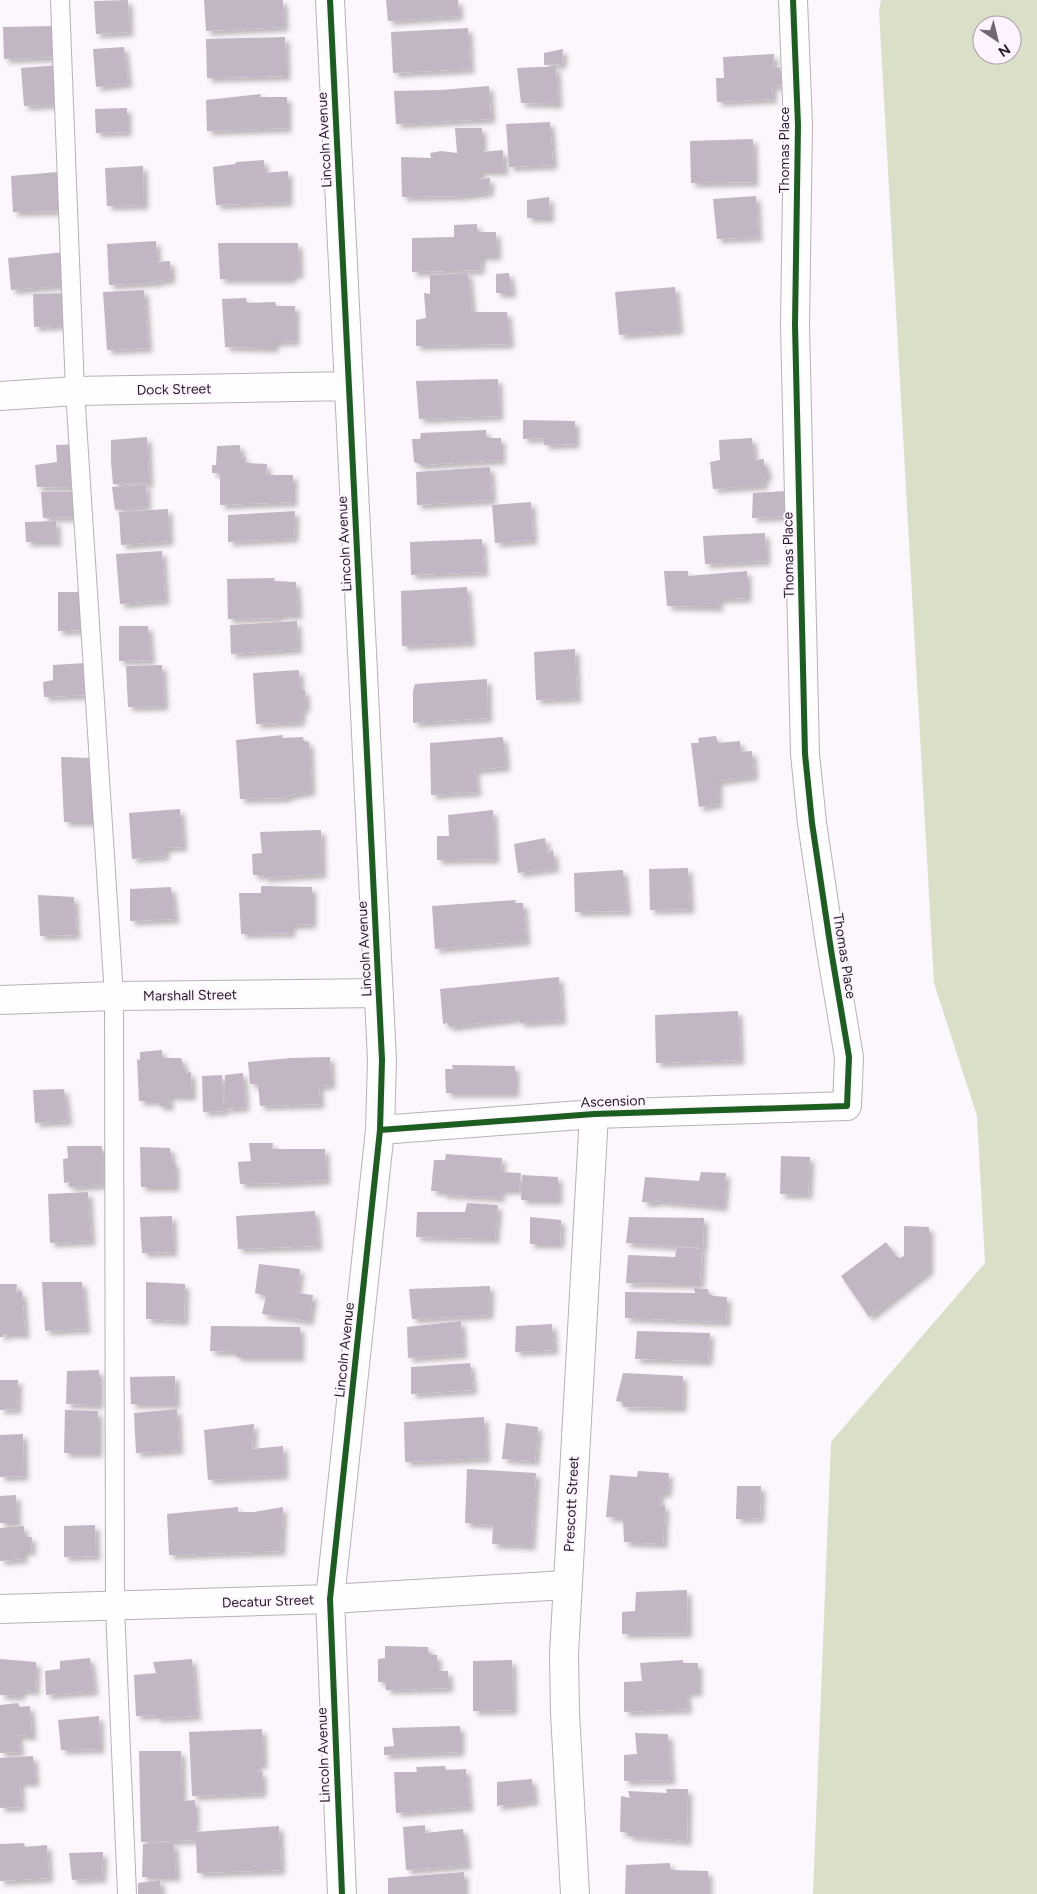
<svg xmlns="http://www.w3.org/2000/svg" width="1037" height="1894" font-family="Figtree,sans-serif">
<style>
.green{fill:#d9e0c7;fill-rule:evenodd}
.building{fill:#c2b5c4;filter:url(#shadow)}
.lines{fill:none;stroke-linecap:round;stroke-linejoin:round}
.service-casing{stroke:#b7b1b8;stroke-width:20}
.minor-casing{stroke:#b7b1b8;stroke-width:30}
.service{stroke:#fffeff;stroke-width:18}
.minor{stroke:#fffeff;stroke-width:28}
.cycleway-casing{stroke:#fdf4ff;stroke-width:9}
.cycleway{stroke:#1b5e20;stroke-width:6}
.labels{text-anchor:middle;stroke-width:4;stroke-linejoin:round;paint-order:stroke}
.street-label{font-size:14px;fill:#251d27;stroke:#fdf4ff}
</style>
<defs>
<filter id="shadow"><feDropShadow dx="4.5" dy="4.5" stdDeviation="2.5" flood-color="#0004"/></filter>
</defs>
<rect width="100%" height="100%" fill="#fcf7fc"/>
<path class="green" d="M 881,0 L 1037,0 L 1037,1894 L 813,1894 L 831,1442 L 985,1263 L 977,1116 L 934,983 L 879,11 ZM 982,25 L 1012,25 L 1012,55 L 982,55 Z"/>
<path class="building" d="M 128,0 L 129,32 L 96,34 L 94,1 Z
M 204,0 L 283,0 L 284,27 L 206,31 Z
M 386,0 L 458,0 L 459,16 L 388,21 Z
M 58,26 L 59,57 L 4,59 L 3,27 Z
M 468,28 L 470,69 L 393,73 L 391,32 Z
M 285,37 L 286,76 L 207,78 L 206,39 Z
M 124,47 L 128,83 L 96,87 L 93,49 Z
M 563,49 L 562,64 L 544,65 L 544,53 Z
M 774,54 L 773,68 L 780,67 L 782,85 L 772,86 L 773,99 L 717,102 L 716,78 L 724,78 L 723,57 Z
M 59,65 L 60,104 L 24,106 L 21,68 Z
M 538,67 L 556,67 L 558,104 L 521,103 L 517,68 Z
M 489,86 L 491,119 L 396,124 L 394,91 L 441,90 Z
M 261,94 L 260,97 L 287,97 L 287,128 L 207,131 L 206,100 Z
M 127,108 L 127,132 L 96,133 L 95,109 Z
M 550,122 L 553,165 L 509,167 L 506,124 Z
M 455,128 L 482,128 L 482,152 L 503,150 L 504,171 L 480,171 L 480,179 L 490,178 L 489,192 L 460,196 L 402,197 L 401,157 L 431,158 L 430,153 L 441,151 L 457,153 Z
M 753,139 L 754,182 L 691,183 L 690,141 Z
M 264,160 L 265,173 L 288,171 L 288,202 L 216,205 L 213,167 L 235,164 L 236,162 Z
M 143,166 L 144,205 L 107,206 L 105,168 Z
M 57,172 L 60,211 L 13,212 L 11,176 Z
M 756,196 L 758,237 L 717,239 L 713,199 Z
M 549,197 L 550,218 L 527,218 L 527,200 Z
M 477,224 L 477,232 L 496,232 L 497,256 L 481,256 L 480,270 L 412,272 L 412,238 L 454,237 L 454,225 Z
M 156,241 L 157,262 L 170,261 L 171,279 L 157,281 L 158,282 L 109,285 L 107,244 Z
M 218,243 L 298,243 L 299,274 L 291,275 L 292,279 L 220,279 Z
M 65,252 L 67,285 L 11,290 L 8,258 Z
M 468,273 L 472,312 L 507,312 L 510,344 L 416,346 L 416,320 L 426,318 L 424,293 L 430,294 L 430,275 Z
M 509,273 L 512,293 L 496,293 L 496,274 Z
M 675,287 L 679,330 L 619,335 L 615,292 Z
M 144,290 L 148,348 L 107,350 L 103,292 Z
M 67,293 L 68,325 L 34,327 L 33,294 Z
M 246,298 L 247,303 L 275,302 L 276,306 L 295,306 L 295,341 L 274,342 L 274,348 L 225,347 L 222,299 Z
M 498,379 L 499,416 L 419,419 L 416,381 Z
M 523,420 L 575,421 L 575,444 L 544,445 L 544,438 L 523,439 Z
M 486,430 L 486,438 L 501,438 L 501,460 L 422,465 L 414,462 L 412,439 L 420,439 L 421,433 Z
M 147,437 L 149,483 L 113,484 L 111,462 L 111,440 Z
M 752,438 L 754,460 L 764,459 L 764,467 L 767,467 L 767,478 L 763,477 L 764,485 L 713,489 L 710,462 L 720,460 L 719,440 Z
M 79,444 L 81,488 L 37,487 L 35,465 L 57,462 L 56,445 Z
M 240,445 L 241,458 L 246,457 L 245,463 L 267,464 L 266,475 L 293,475 L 293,502 L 220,505 L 220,473 L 212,473 L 212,465 L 216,465 L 217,446 Z
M 490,467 L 492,500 L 417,505 L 416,472 Z
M 146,485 L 147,506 L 115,510 L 112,487 Z
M 786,491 L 788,516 L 752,518 L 753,493 Z
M 41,492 L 72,492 L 74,517 L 43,518 Z
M 531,502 L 533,540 L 495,543 L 492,505 Z
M 168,509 L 169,541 L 121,545 L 119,512 Z
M 295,511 L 294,538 L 228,542 L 228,515 Z
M 56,521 L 57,542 L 26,542 L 25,522 Z
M 765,533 L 766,561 L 705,564 L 703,536 Z
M 482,539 L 484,572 L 411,575 L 410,542 Z
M 162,551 L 165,600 L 120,604 L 116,554 Z
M 664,571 L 688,571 L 688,576 L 747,571 L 747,598 L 718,599 L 719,607 L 667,606 Z
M 275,578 L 274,581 L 296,582 L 298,615 L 279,615 L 278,618 L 228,619 L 227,579 Z
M 467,587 L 471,642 L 402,646 L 401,591 Z
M 58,592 L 84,592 L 87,630 L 58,631 Z
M 297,621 L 298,649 L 231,654 L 230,625 Z
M 119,626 L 148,626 L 151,660 L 119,661 Z
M 575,649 L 577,698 L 536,700 L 534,652 Z
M 86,663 L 89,695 L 44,697 L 43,682 L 53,680 L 53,665 Z
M 162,665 L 164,706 L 128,707 L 126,666 Z
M 299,670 L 300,690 L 305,690 L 306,707 L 302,708 L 300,722 L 256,724 L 253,673 Z
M 487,679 L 488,718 L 413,723 L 413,691 L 415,684 Z
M 283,735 L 282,738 L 303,737 L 304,741 L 309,742 L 311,791 L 286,796 L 287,798 L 240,799 L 236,740 Z
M 716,736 L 718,743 L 740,741 L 740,752 L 752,751 L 754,776 L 718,781 L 718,804 L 699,807 L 691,743 L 699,743 L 698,738 Z
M 503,737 L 506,767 L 475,770 L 477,792 L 431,795 L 430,743 Z
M 61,757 L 91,758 L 94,822 L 64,822 Z
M 180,809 L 183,847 L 165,848 L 165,856 L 132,859 L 129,813 Z
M 493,810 L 495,859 L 437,860 L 437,836 L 449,836 L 448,815 Z
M 321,830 L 322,874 L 263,878 L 264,875 L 253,875 L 252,854 L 262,853 L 260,832 Z
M 545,838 L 547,853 L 553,850 L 555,868 L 518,873 L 514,844 Z
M 688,868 L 690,909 L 650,910 L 649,869 Z
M 623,870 L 627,911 L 575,912 L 574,873 Z
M 261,886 L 312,887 L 312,924 L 291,925 L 291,933 L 241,934 L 239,893 L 261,893 Z
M 171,887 L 175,919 L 130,921 L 130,889 Z
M 38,895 L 74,897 L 76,935 L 40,936 Z
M 516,900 L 515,903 L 523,903 L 526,941 L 435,949 L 432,906 Z
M 559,977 L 562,1020 L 520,1023 L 519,1018 L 450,1027 L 447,1023 L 443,1024 L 440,989 Z
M 738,1011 L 740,1060 L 656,1063 L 655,1015 Z
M 162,1050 L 162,1058 L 181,1058 L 186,1073 L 191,1072 L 192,1096 L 168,1096 L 170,1106 L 159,1106 L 158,1101 L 139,1101 L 137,1059 L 140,1060 L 140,1052 Z
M 330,1057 L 331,1085 L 319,1086 L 320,1104 L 260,1106 L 258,1084 L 250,1084 L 248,1062 L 291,1058 Z
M 452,1065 L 515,1066 L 515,1093 L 446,1093 L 445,1069 L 453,1069 Z
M 243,1073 L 245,1107 L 225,1109 L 225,1075 Z
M 222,1075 L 224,1111 L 203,1112 L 202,1076 Z
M 64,1089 L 68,1121 L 35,1123 L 33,1090 Z
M 249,1143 L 273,1143 L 272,1149 L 325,1149 L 326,1180 L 283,1183 L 240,1184 L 238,1162 L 251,1161 Z
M 67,1146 L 102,1146 L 102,1185 L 69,1187 L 69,1182 L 64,1183 L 63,1159 L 68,1158 Z
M 140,1147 L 170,1148 L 172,1163 L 175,1163 L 175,1187 L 141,1187 Z
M 446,1154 L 502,1158 L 501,1172 L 521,1173 L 519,1190 L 500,1190 L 501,1198 L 442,1194 L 442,1191 L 431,1191 L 434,1160 L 445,1160 Z
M 781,1156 L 810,1157 L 808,1195 L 780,1194 Z
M 701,1172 L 726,1173 L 723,1207 L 655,1201 L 656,1203 L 642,1202 L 645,1177 L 699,1181 Z
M 522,1175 L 558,1177 L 558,1200 L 521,1200 Z
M 88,1192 L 91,1241 L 50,1243 L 48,1194 Z
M 467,1203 L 498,1205 L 495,1239 L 416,1237 L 417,1212 L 465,1212 Z
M 315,1211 L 318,1246 L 238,1249 L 236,1216 Z
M 172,1216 L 173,1252 L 142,1253 L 140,1217 Z
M 530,1217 L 561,1220 L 560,1244 L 530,1244 Z
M 629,1217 L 704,1218 L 703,1248 L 626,1243 Z
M 904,1226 L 929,1227 L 929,1270 L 869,1317 L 841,1276 L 886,1242 L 896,1256 L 900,1258 L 904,1256 Z
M 677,1247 L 702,1249 L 700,1284 L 626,1283 L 628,1255 L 675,1257 Z
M 259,1264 L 300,1269 L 297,1293 L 313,1295 L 309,1321 L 262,1314 L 266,1296 L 255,1293 Z
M 42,1282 L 82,1282 L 86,1329 L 45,1331 Z
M 146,1282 L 185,1284 L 184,1321 L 146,1319 Z
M 0,1284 L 17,1284 L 16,1293 L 22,1291 L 25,1334 L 4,1334 L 3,1337 L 0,1337 Z
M 490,1286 L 489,1315 L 412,1319 L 409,1289 Z
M 694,1288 L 708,1289 L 709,1294 L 713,1296 L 727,1297 L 726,1322 L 625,1318 L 625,1292 L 695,1293 Z
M 461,1321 L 463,1354 L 408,1358 L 407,1327 Z
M 552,1324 L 554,1350 L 515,1352 L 516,1326 Z
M 211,1326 L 300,1327 L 300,1357 L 236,1357 L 235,1352 L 210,1351 Z
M 637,1331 L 710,1333 L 708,1361 L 635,1359 Z
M 470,1363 L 473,1390 L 411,1394 L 411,1367 Z
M 99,1370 L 99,1405 L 66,1404 L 67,1371 Z
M 623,1373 L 683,1376 L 682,1408 L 623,1407 L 622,1402 L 616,1401 Z
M 175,1376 L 176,1404 L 131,1404 L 130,1377 Z
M 0,1380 L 18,1380 L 17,1409 L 0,1410 Z
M 177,1409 L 179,1450 L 136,1453 L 134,1413 Z
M 65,1410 L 98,1411 L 98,1453 L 64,1453 Z
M 484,1417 L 486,1458 L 405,1462 L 404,1422 Z
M 506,1423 L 538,1427 L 535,1461 L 502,1459 Z
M 254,1424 L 252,1449 L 283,1446 L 284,1475 L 208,1480 L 204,1430 Z
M 23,1434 L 24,1476 L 0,1477 L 0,1435 Z
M 467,1469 L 536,1473 L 531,1546 L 492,1544 L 493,1525 L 465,1523 Z
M 638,1471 L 669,1473 L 667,1493 L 659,1493 L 660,1506 L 665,1505 L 663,1544 L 624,1542 L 623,1518 L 606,1517 L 610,1475 L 637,1477 Z
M 737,1486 L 761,1486 L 760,1518 L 736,1519 Z
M 16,1495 L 17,1523 L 0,1523 L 0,1496 Z
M 238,1507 L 238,1512 L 254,1512 L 283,1507 L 281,1551 L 169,1555 L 167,1514 Z
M 95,1525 L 96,1556 L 64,1557 L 64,1526 Z
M 24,1526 L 24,1537 L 32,1537 L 31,1551 L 23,1551 L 23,1559 L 0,1561 L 0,1528 Z
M 687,1590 L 688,1633 L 622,1634 L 622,1612 L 635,1611 L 636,1592 Z
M 385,1646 L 428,1647 L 429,1655 L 437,1655 L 437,1671 L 448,1671 L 449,1688 L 386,1690 L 386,1682 L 378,1682 L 378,1659 L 385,1658 Z
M 90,1658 L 94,1691 L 46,1695 L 45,1671 L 60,1669 L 60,1661 Z
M 0,1659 L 36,1662 L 35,1691 L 22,1690 L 20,1696 L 0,1695 Z
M 192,1659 L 197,1716 L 156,1718 L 156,1715 L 136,1716 L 134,1675 L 156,1673 L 153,1662 Z
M 512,1660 L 513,1710 L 473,1711 L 473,1661 Z
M 683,1660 L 683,1663 L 698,1663 L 698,1692 L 686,1692 L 688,1709 L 624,1712 L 624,1682 L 642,1681 L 640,1663 Z
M 18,1703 L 20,1707 L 30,1706 L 32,1736 L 18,1735 L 20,1752 L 0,1753 L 0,1705 Z
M 99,1716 L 100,1749 L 61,1750 L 58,1720 Z
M 460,1726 L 460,1752 L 384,1755 L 384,1747 L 394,1746 L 392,1728 Z
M 262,1729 L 263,1765 L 257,1764 L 257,1772 L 262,1771 L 262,1793 L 192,1796 L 189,1732 Z
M 635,1733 L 668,1734 L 671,1780 L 624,1781 L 624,1755 L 637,1754 Z
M 139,1751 L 181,1751 L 182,1801 L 195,1800 L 195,1832 L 279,1826 L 281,1870 L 197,1873 L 196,1840 L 141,1842 Z
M 33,1756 L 35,1782 L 20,1782 L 21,1807 L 0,1808 L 0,1758 Z
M 445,1766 L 446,1770 L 466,1769 L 469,1807 L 396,1813 L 394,1772 L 417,1772 L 416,1767 Z
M 532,1779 L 534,1801 L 497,1806 L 497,1782 Z
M 666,1789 L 688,1789 L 687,1841 L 628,1836 L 627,1832 L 620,1832 L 621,1796 L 630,1798 L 628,1791 L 667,1793 Z
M 425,1825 L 425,1833 L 463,1829 L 467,1865 L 406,1870 L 403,1827 Z
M 24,1843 L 25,1847 L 47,1845 L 49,1878 L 0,1881 L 0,1844 Z
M 143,1844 L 174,1844 L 176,1877 L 142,1877 Z
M 103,1852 L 102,1878 L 72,1880 L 69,1853 Z
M 670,1863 L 670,1870 L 708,1871 L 708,1894 L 625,1894 L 626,1865 Z
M 464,1872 L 464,1894 L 388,1894 L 388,1878 Z
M 160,1880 L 161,1894 L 138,1894 L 138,1883 Z"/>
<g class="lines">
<defs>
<path id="service" d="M 60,0 L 75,391 L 114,996 L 115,1607 L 127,1894"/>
<path id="minor" d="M 330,0 L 382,1060 L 380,1130 L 330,1599 L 342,1894
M 0,396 L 75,391 L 349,386
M 0,1000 L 114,996 L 379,993
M 380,1130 L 594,1114 L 847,1106 L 849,1057 L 831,950 L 812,823 L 805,754 L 795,325 L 798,125 L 793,0
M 0,1609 L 330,1599 L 566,1585
M 575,1894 L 565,1713 L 564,1654 L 594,1114"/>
</defs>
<use href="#service" class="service-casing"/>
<use href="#minor" class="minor-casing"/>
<use href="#service" class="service"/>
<use href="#minor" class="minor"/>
<defs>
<path id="cycleway" d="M 330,0 L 382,1060 L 380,1130 L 330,1599 L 342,1894
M 380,1130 L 594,1114 L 847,1106 L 849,1057 L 831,950 L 812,823 L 805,754 L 795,325 L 798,125 L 793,0"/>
</defs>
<use href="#cycleway" class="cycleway-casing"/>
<use href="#cycleway" class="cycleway"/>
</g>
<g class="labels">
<g class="street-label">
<text transform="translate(324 140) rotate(-93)" y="5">Lincoln Avenue</text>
<text transform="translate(784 150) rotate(-90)" y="5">Thomas Place</text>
<text transform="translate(174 389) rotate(-1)" y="5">Dock Street</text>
<text transform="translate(344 544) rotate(-93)" y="5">Lincoln Avenue</text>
<text transform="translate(788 555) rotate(-91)" y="5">Thomas Place</text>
<text transform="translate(364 949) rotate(-93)" y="5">Lincoln Avenue</text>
<text transform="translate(845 956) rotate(81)" y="5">Thomas Place</text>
<text transform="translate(190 995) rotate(-1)" y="5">Marshall Street</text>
<text transform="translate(613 1101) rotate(-2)" y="5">Ascension</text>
<text transform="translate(344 1350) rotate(-84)" y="5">Lincoln Avenue</text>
<text transform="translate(571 1504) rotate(-87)" y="5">Prescott Street</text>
<text transform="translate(268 1601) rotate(-2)" y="5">Decatur Street</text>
<text transform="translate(323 1755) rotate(-92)" y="5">Lincoln Avenue</text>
</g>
</g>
<g transform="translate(997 40) rotate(145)"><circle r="24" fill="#fdf4ff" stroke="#a79ea9"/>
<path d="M0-4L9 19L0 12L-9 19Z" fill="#706972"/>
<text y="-8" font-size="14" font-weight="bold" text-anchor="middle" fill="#251d27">N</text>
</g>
</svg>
